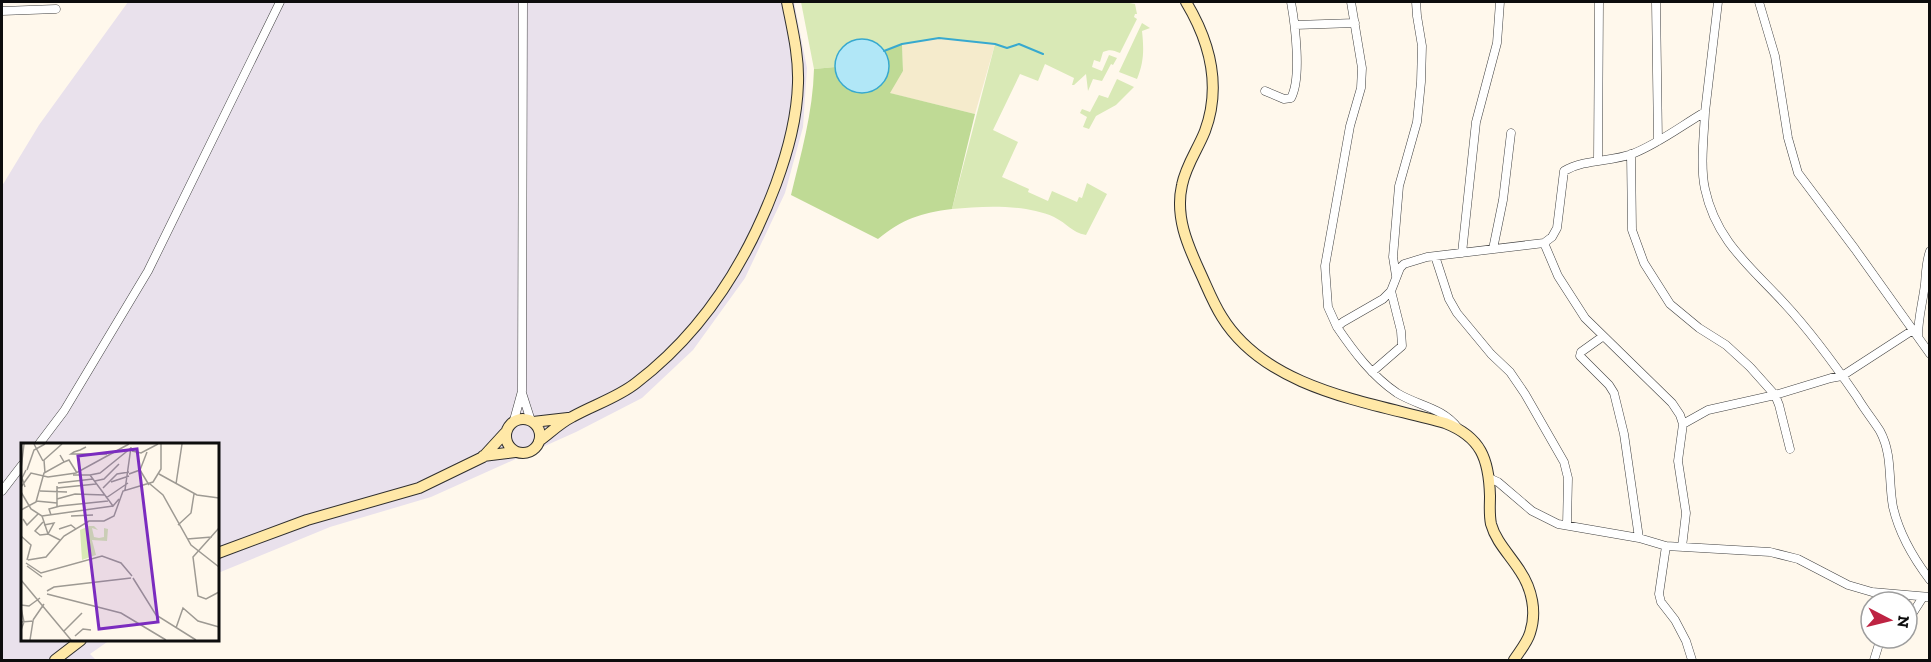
<svg xmlns="http://www.w3.org/2000/svg" width="1931" height="662" font-family="'Zilla Slab',serif">
<style>
.industrial{fill:#e9e1ec}
.farmland{fill:#f5ebcc}
.green{fill:#d9e9b6}
.forest{fill:#bfda95}
.water{fill:#b1e7f7;stroke:#37a9cf;stroke-width:1.5}
.lines{fill:none;stroke-linecap:round;stroke-linejoin:round}
.stream{stroke:#37a9cf;stroke-width:2}
.street-casing{stroke:#404040;stroke-width:9}
.secondary-casing{stroke:#2f2f2f;stroke-width:12}
.street{stroke:#fff;stroke-width:8}
.secondary{stroke:#ffe8a7;stroke-width:10}
.inset-road{fill:none;stroke:#9e9a93;stroke-width:1.5}
.view{fill:#7b2cbf;fill-opacity:0.15;stroke:#7b2cbf;stroke-width:3}
.inset-edge{fill:none;stroke:#0d0d0d;stroke-width:3}
</style>
<rect width="100%" height="100%" fill="#fff8ec"/>
<path class="industrial" d="M 128,2 L 794,2 L 807,68 L 803,127 L 785,193 L 745,278 L 693,350 L 642,398 L 576,432 L 431,497 L 330,527 L 218,573 L 218,444 L 22,444 L 22,640 L 110,640 L 90,654 L 96,660 L 2,660 L 2,186 L 39,125 Z"/>
<path class="farmland" d="M 939,38 L 995,44 L 975,114 L 889,93 L 903,71 L 902,44 Z"/>
<path class="green" d="M 801,2 L 1124,2 L 1135,4 L 1137,14 L 1135,14 L 1134,17 L 1137,19 L 1120,53 C 1113,50 1110,49 1103,52 L 1100,62 L 1094,60 L 1092,67 L 1102,71 L 1109,55 L 1117,58 L 1113,65 L 1111,64 L 1102,81 L 1093,79 L 1088,91 L 1086,74 L 1074,85 L 1072,85 L 1074,78 L 1045,64 L 1038,81 L 1020,74 L 993,130 L 1018,142 L 1002,177 L 1029,189 L 1028,192 L 1048,201 L 1052,191 L 1077,202 L 1079,197 L 1082,198 L 1087,183 L 1107,194 L 1086,235 C 1071,232 1068,224 1054,217 C 1024,204 984,206 952,209 L 995,44 L 939,38 L 902,44 L 884,51 L 883,49 L 845,45 L 839,51 L 835,67 L 814,69 Z
M 1142,23 L 1150,28 L 1142,31 C 1144,50 1144,62 1137,79 L 1119,72 Z
M 1117,79 L 1134,87 L 1116,105 L 1096,116 L 1089,129 L 1083,127 L 1087,117 L 1080,113 L 1082,109 L 1090,112 L 1099,95 L 1108,98 Z"/>
<path class="forest" d="M 902,44 L 903,71 L 890,93 L 975,114 L 952,209 C 921,213 902,219 878,239 L 791,195 C 801,154 813,112 814,69 L 835,67 L 837,76 L 888,75 L 889,66 L 884,51 Z"/>
<path class="water" d="M835 66a27 27 0 1 1 54 0a27 27 0 1 1-54 0Z"/>
<g class="lines">
<path class="stream" d="M 884,51 L 902,44 L 939,38 L 995,44 L 1007,48 L 1019,44 L 1043,54"/>
<defs>
<path id="street" d="M 1656,2 L 1658,141
M 1759,2 L 1775,56 L 1788,138 L 1798,173 L 1855,249 L 1930,354
M 2,11 L 56,9
M 1295,25 L 1355,23
M 1265,91 L 1284,99 L 1291,98 C 1302,78 1295,24 1291,2
M 1705,112 C 1704,135 1700,167 1705,189 C 1716,241 1751,267 1784,303 C 1811,332 1835,365 1857,397 C 1864,409 1873,420 1880,431 C 1893,455 1888,481 1893,507 C 1899,533 1914,559 1930,580
M 1631,154 L 1632,230 L 1644,263 L 1670,304 L 1699,328 L 1726,345 L 1750,367 L 1775,395 L 1779,405 L 1790,449
M 1598,161 L 1599,2
M 1544,243 L 1558,276 L 1585,318 L 1672,403 L 1680,415 L 1683,424 L 1678,461 L 1686,513 L 1682,547
M 1493,249 L 1503,200 L 1511,133
M 1462,253 L 1476,122 L 1497,43 L 1500,2
M 1435,256 L 1449,299 L 1457,313 L 1491,354 L 1510,372 L 1525,394 L 1564,462 L 1568,478 L 1567,525
M 1396,276 L 1393,257 L 1399,186 L 1417,122 L 1421,82 L 1422,46 L 1417,16 L 1416,2
M 1337,327 L 1328,307 L 1325,266 L 1350,126 L 1361,88 L 1362,68 L 1351,2
M 1918,336 C 1918,318 1923,301 1925,284 C 1926,272 1926,262 1930,251
M 1602,337 L 1581,352 L 1580,356 L 1609,385 L 1614,393 L 1624,434 L 1639,538
M 1372,372 L 1402,346 L 1401,331 L 1391,291
M 522,393 L 531,421
M 514,420 L 522,391 L 523,2
M 1683,424 L 1708,410 L 1775,395 L 1831,378 L 1842,376 L 1913,330
M 1458,428 C 1442,407 1418,406 1397,393 C 1372,376 1354,352 1337,327 L 1343,322 L 1383,299 L 1391,291 L 1400,268 L 1404,264 L 1427,257 L 1544,243 L 1552,237 L 1557,228 L 1564,171 C 1585,159 1610,162 1632,154 C 1658,144 1681,126 1705,112 L 1718,2
M 39,444 L 64,411 L 148,271 L 280,2
M 1489,478 L 1498,482 L 1532,511 L 1558,524 L 1639,538 L 1666,546 L 1770,552 L 1798,559 L 1848,585 L 1872,592 L 1930,597
M 2,491 L 22,465
M 1666,546 L 1659,594 L 1661,602 L 1675,620 L 1686,641 L 1692,660
M 1907,622 L 1923,597
M 1874,660 L 1879,644 L 1887,638"/>
<path id="secondary" d="M 1186,2 C 1210,42 1222,85 1205,131 C 1198,149 1186,165 1182,185 C 1175,216 1187,244 1200,272 C 1207,287 1213,303 1222,317 C 1267,390 1370,402 1445,423 C 1481,437 1489,459 1490,496 C 1490,505 1489,514 1491,524 C 1496,542 1510,555 1520,571 C 1532,589 1537,612 1530,633 C 1527,643 1519,652 1514,660
M506 436a17 17 0 1 1 34 0a17 17 0 1 1-34 0Z
M 533,422 L 568,418
M 539,441 C 550,433 560,423 572,417 C 593,405 617,398 636,383 C 703,332 747,262 776,184 C 788,151 797,119 798,83 C 799,55 792,28 787,2
M 483,456 L 515,452
M 218,553 L 307,520 L 419,488 L 483,457 L 505,433
M 55,660 L 81,640"/>
</defs>
<use href="#street" class="street-casing"/>
<use href="#secondary" class="secondary-casing"/>
<use href="#street" class="street"/>
<use href="#secondary" class="secondary"/>
</g>
<g transform="translate(21 443)">
<rect width="198" height="198" fill="#fff8ec"/>
<path d="M 68,83 L 73,83 L 77,87 L 71,85 L 73,94 L 78,95 L 83,94 L 83,85 L 87,86 L 86,98 L 71,97 L 75,112 L 61,117 L 59,87 Z" fill="#d9e9b6"/>
<path class="inset-road" d="M 13,1 L 22,18M 65,4 L 59,7 L 53,9 L 50,11 L 86,11M 111,8 L 120,10 L 137,1M 43,19 L 48,17 L 56,30M 0,26 L 3,1M 6,27 L 13,7 L 24,1M 119,27 L 126,9M 24,30 L 23,17 L 41,1M 108,31 L 119,27 L 128,42M 138,31 L 176,52 L 198,55M 52,32 L 69,32 L 92,63 L 98,56M 69,32 L 79,30 L 110,5M 74,38 L 83,36 L 98,21M 90,39 L 108,33M 37,40 L 72,36M 129,41 L 142,52 L 170,102 L 198,124M 155,41 L 161,1M 36,43 L 36,64M 0,44 L 10,30 L 27,34 L 55,30 L 108,1M 4,44 L 1,35 L 5,27M 36,45 L 75,41M 82,45 L 96,31 L 108,29M 104,47 L 110,4M 19,48 L 46,49M 0,49 L 10,66 L 21,73 L 27,91 L 39,97M 85,55 L 107,40M 36,56 L 54,51 L 84,52M 15,58 L 36,60M 0,67 L 15,59 L 23,30 L 43,19 L 39,12M 30,72 L 28,66 L 39,63 L 87,58M 21,73 L 92,63M 50,73 L 72,72M 2,76 L 6,82 L 17,71M 22,79 L 14,88 L 19,92 L 28,91M 23,82 L 33,80 L 27,91M 157,82 L 170,70 L 173,51M 198,85 L 172,114 L 177,153 L 185,156 L 198,149M 38,86 L 50,82 L 55,86M 0,93 L 10,102 L 6,117M 166,96 L 191,94M 7,117 L 25,114 L 43,93 L 68,78 L 83,78 L 93,73 L 102,48 L 132,39 L 140,26 L 140,1M 5,120 L 20,130 L 81,113 L 100,120 L 111,133M 6,123 L 21,134M 112,135 L 135,172 L 175,197M 0,137 L 50,197M 26,148 L 33,144 L 110,135M 26,151 L 100,170 L 145,197M 0,162 L 8,163 L 19,155M 0,165 L 3,179 L 0,187M 12,177 L 23,161M 0,179 L 12,178 L 9,197M 155,185 L 162,165 L 177,178 L 198,184M 43,188 L 61,170M 54,193 L 62,186 L 70,187"/>
<path class="view" d="M 116,6 L 137,179 L 78,186 L 57,13 Z"/>
<rect width="198" height="198" class="inset-edge"/>
</g>
<rect width="1931" height="662" fill="none" stroke="#0d0d0d" stroke-width="6"/>
<g transform="translate(1889 620) rotate(97)"><circle r="28" fill="#ffffff" stroke="#9e9e9e" stroke-width="1.5"/>
<path d="M0-4.5L10 22L0 15L-10 22Z" fill="#be2342"/>
<text y="-9" font-size="16" font-weight="bold" text-anchor="middle" fill="#0d0d0d">N</text>
</g>
</svg>
